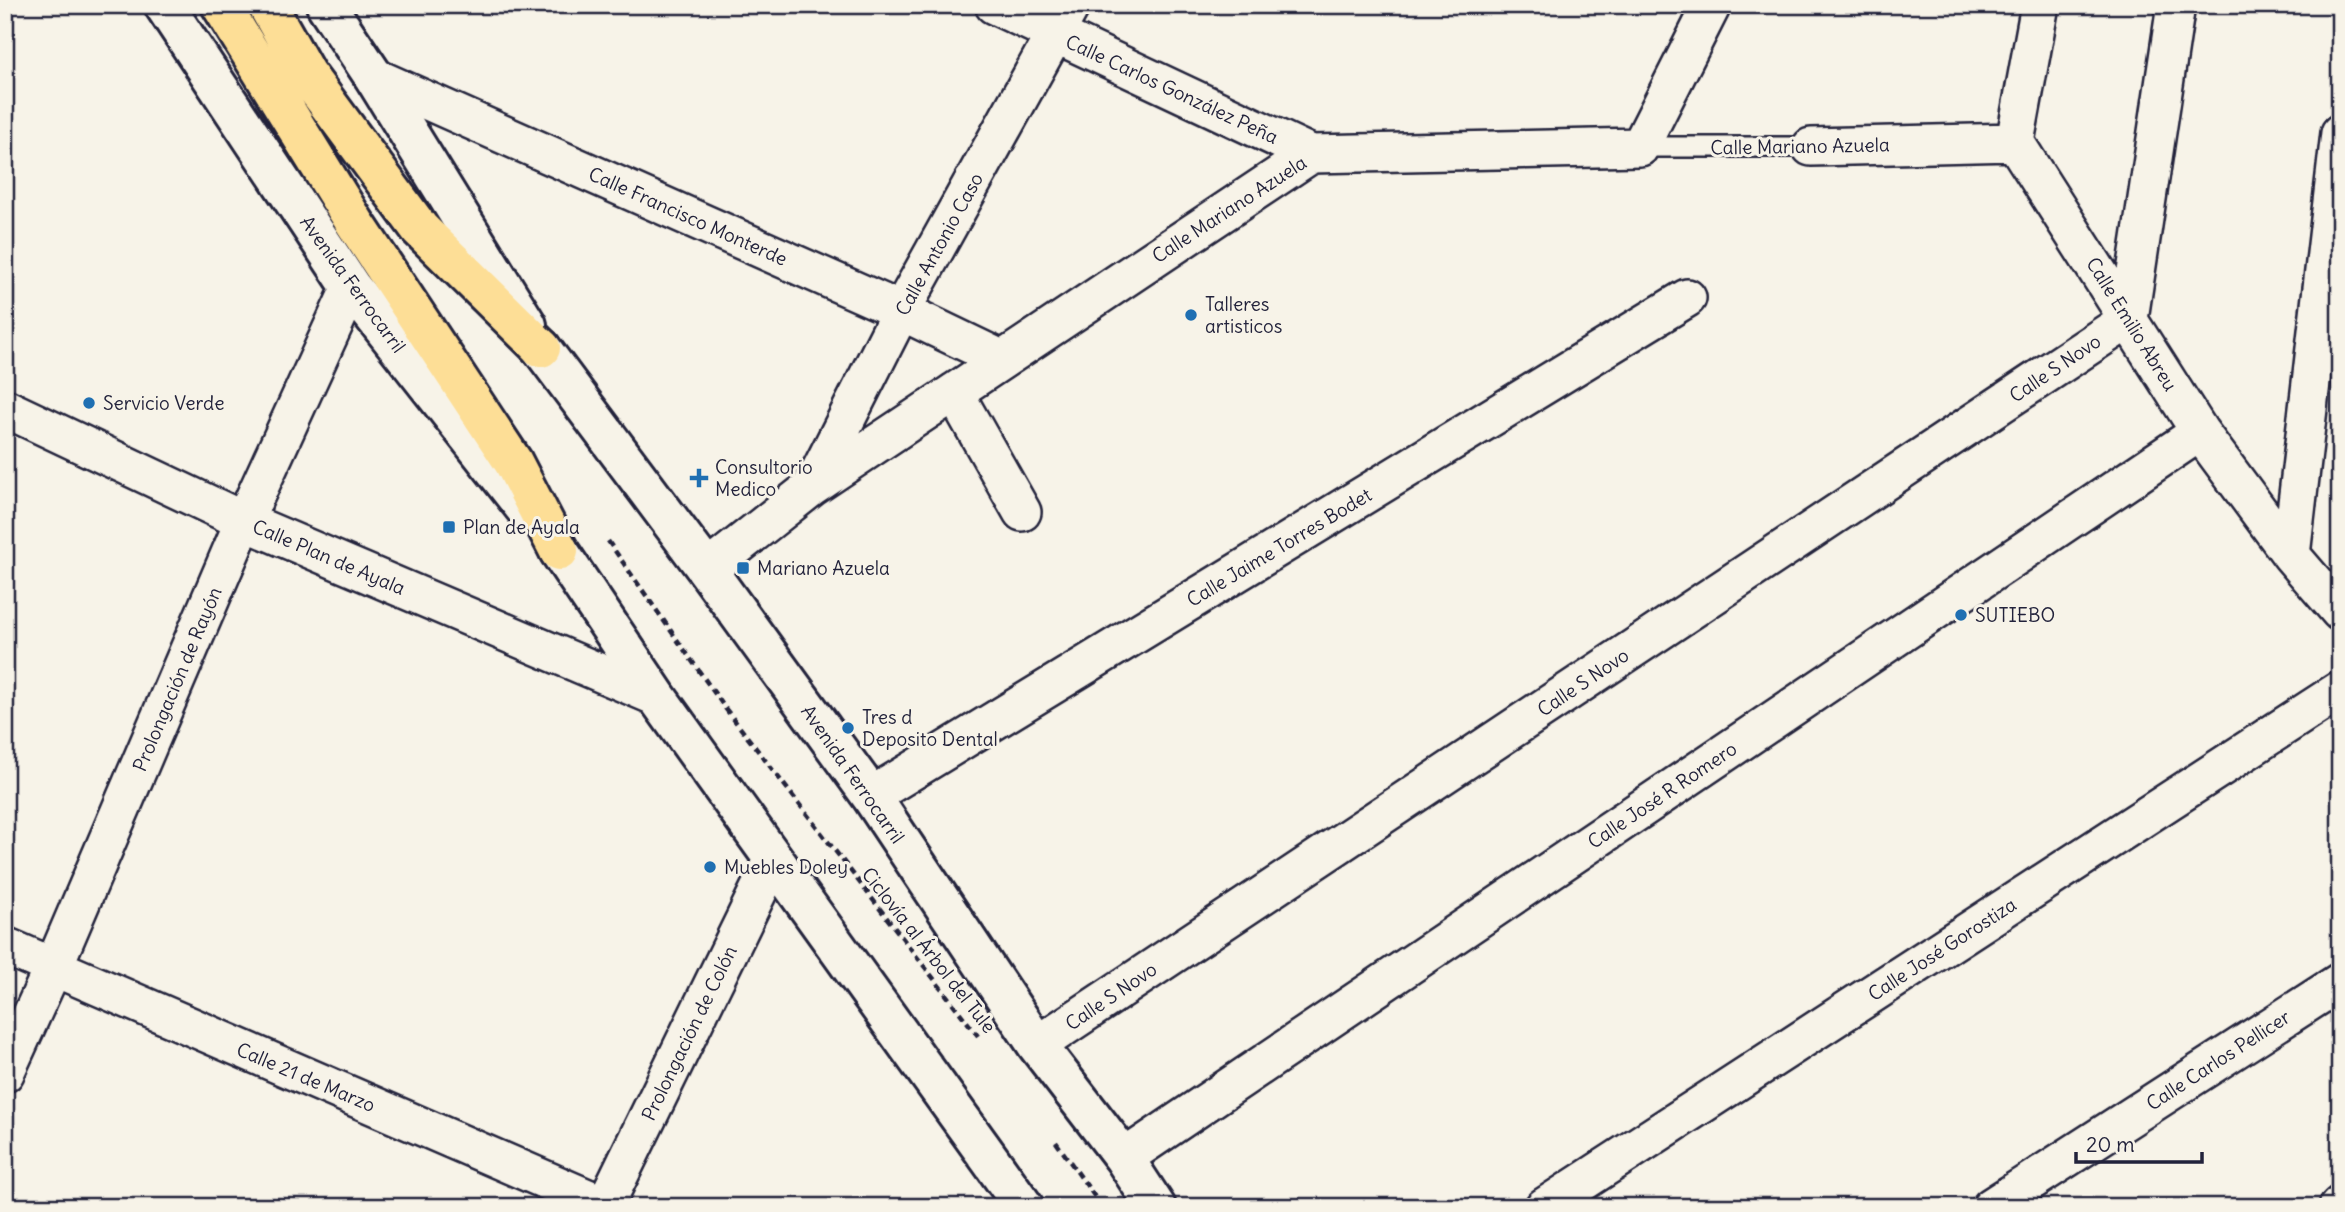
<svg xmlns="http://www.w3.org/2000/svg" width="2345" height="1212" font-family="Delius,sans-serif">
<style>
.lines{fill:none;stroke-linecap:round;stroke-linejoin:round}
.service-casing{stroke:#22223b;stroke-width:24}
.minor-casing{stroke:#22223b;stroke-width:42}
.tertiary-casing{stroke:#22223b;stroke-width:44}
.secondary-casing{stroke:#22223b;stroke-width:44}
.primary-casing{stroke:#22223b;stroke-width:44}
.path{stroke:#22223b;stroke-width:4.5;stroke-dasharray:7 5;stroke-linecap:butt}
.service{stroke:#f7f3e8;stroke-width:19}
.minor{stroke:#f7f3e8;stroke-width:37}
.tertiary{stroke:#f7f3e8;stroke-width:38}
.secondary{stroke:#f7f3e8;stroke-width:38}
.primary{stroke:#fdde96;stroke-width:38}
.poi-dot{fill:#1f6fb2;stroke:#f7f3e8;stroke-width:2.5}
.labels{text-anchor:middle;stroke-width:6;stroke-linejoin:round;paint-order:stroke}
.street-label{font-size:19px;fill:#22223b;stroke:#f7f3e8}
.poi-label{font-size:19px;fill:#22223b;stroke:#f7f3e8;text-anchor:start}
</style>
<rect width="100%" height="100%" fill="#f7f3e8"/>
<filter id="ink" filterUnits="userSpaceOnUse"><feTurbulence type="fractalNoise" baseFrequency=".0143" numOctaves="2"/><feDisplacementMap in="SourceGraphic" scale="14" xChannelSelector="R" yChannelSelector="G"/><feConvolveMatrix kernelMatrix="1 2 1 2 8 2 1 2 1" color-interpolation-filters="sRGB"/></filter>
<g filter="url(#ink)">
<g class="lines">
<defs>
<path id="service" d="M 1640,147 L 1811,147"/>
<path id="minor" d="M 994,5 L 1311,154
M 2040,5 L 2015,142 L 2200,432 L 2291,555 L 2340,612
M 374,77 L 901,311 L 1001,359
M 1811,147 L 2015,142
M 954,392 L 1022,512
M 5,408 L 244,521 L 657,697
M 813,485 L 901,311 L 1071,5
M 2291,555 L 2340,133
M 707,570 L 812,487 L 1311,154 L 1640,147 L 1712,5
M 871,796 L 1687,298
M 5,946 L 608,1207
M 1037,1045 L 2129,319 L 2176,5
M 5,1073 L 53,968 L 244,521 L 351,287
M 1124,1158 L 2200,432
M 604,1207 L 774,859
M 1544,1207 L 2340,690
M 1991,1207 L 2340,982
M 2338,1207 L 2340,1205"/>
<path id="tertiary" d="M 164,5 L 351,287 L 528,512
M 326,5 L 374,77 L 527,325"/>
<path id="secondary" d="M 541,348 L 707,570 L 871,796 L 1037,1045 L 1124,1158 L 1156,1207
M 559,551 L 657,697 L 1024,1207"/>
<path id="primary" d="M 221,5 L 355,223 L 513,462 L 559,551
M 267,5 L 306,74 L 420,229 L 541,348"/>
</defs>
<use href="#service" class="service-casing"/>
<use href="#minor" class="minor-casing"/>
<use href="#tertiary" class="tertiary-casing"/>
<use href="#secondary" class="secondary-casing"/>
<use href="#primary" class="primary-casing"/>
<path class="path" d="M 608,541 L 725,708 L 978,1036
M 1056,1142 L 1102,1207"/>
<use href="#service" class="service"/>
<use href="#minor" class="minor"/>
<use href="#tertiary" class="tertiary"/>
<use href="#secondary" class="secondary"/>
<use href="#primary" class="primary"/>
</g>
</g>
<g class="poi-dot">
<circle cx="1191" cy="315" r="7"/>
<circle cx="89" cy="403" r="7"/>
<path d="M695.5 467.5h7v7h7v7h-7v7h-7v-7h-7v-7h7z"/>
<rect x="442" y="520" width="14" height="14" rx="3.5"/>
<rect x="736" y="561" width="14" height="14" rx="3.5"/>
<circle cx="1961" cy="615" r="7"/>
<circle cx="848" cy="728" r="7"/>
<circle cx="710" cy="867" r="7"/>
</g>
<g class="labels">
<g class="street-label">
<text transform="translate(1172 89) rotate(25)" y="7">Calle Carlos González Peña</text>
<text transform="translate(1800 146) rotate(-1)" y="7">Calle Mariano Azuela</text>
<text transform="translate(1229 209) rotate(-33)" y="7">Calle Mariano Azuela</text>
<text transform="translate(688 216) rotate(24)" y="7">Calle Francisco Monterde</text>
<text transform="translate(939 244) rotate(-61)" y="7">Calle Antonio Caso</text>
<text transform="translate(353 284) rotate(54)" y="7">Avenida Ferrocarril</text>
<text transform="translate(2132 324) rotate(58)" y="7">Calle Emilio Abreu</text>
<text transform="translate(2055 368) rotate(-34)" y="7">Calle S Novo</text>
<text transform="translate(1279 547) rotate(-31)" y="7">Calle Jaime Torres Bodet</text>
<text transform="translate(329 557) rotate(23)" y="7">Calle Plan de Ayala</text>
<text transform="translate(177 679) rotate(-67)" y="7">Prolongación de Rayón</text>
<text transform="translate(1583 682) rotate(-34)" y="7">Calle S Novo</text>
<text transform="translate(853 774) rotate(55)" y="7">Avenida Ferrocarril</text>
<text transform="translate(1662 795) rotate(-34)" y="7">Calle José R Romero</text>
<text transform="translate(1942 949) rotate(-33)" y="7">Calle José Gorostiza</text>
<text transform="translate(929 950) rotate(52)" y="7">Ciclovía al Árbol del Tule</text>
<text transform="translate(1111 996) rotate(-34)" y="7">Calle S Novo</text>
<text transform="translate(689 1033) rotate(-64)" y="7">Prolongación de Colón</text>
<text transform="translate(2218 1060) rotate(-33)" y="7">Calle Carlos Pellicer</text>
<text transform="translate(306 1077) rotate(23)" y="7">Calle 21 de Marzo</text>
</g>
<g class="poi-label">
<text x="1205" y="311">Talleres<tspan x="1205" dy="22">artisticos</tspan></text>
<text x="103" y="410">Servicio Verde</text>
<text x="715" y="474">Consultorio<tspan x="715" dy="22">Medico</tspan></text>
<text x="463" y="534">Plan de Ayala</text>
<text x="757" y="575">Mariano Azuela</text>
<text x="1975" y="622">SUTIEBO</text>
<text x="862" y="724">Tres d<tspan x="862" dy="22">Deposito Dental</tspan></text>
<text x="724" y="874">Muebles Doley</text>
</g>
</g>
<rect width="2345" height="1212" fill="none" stroke="#f7f3e8" stroke-width="28"/>
<rect x="14" y="14" width="2317" height="1184" fill="none" stroke="#22223b" stroke-width="2.5" filter="url(#ink)"/>
<path d="M2076 1152v10h126v-10" fill="none" stroke="#22223b" stroke-width="3.5"/>
<text x="2086" y="1152" font-size="21" fill="#22223b" stroke="#f7f3e8" stroke-width="5" paint-order="stroke">20 m</text>
</svg>
